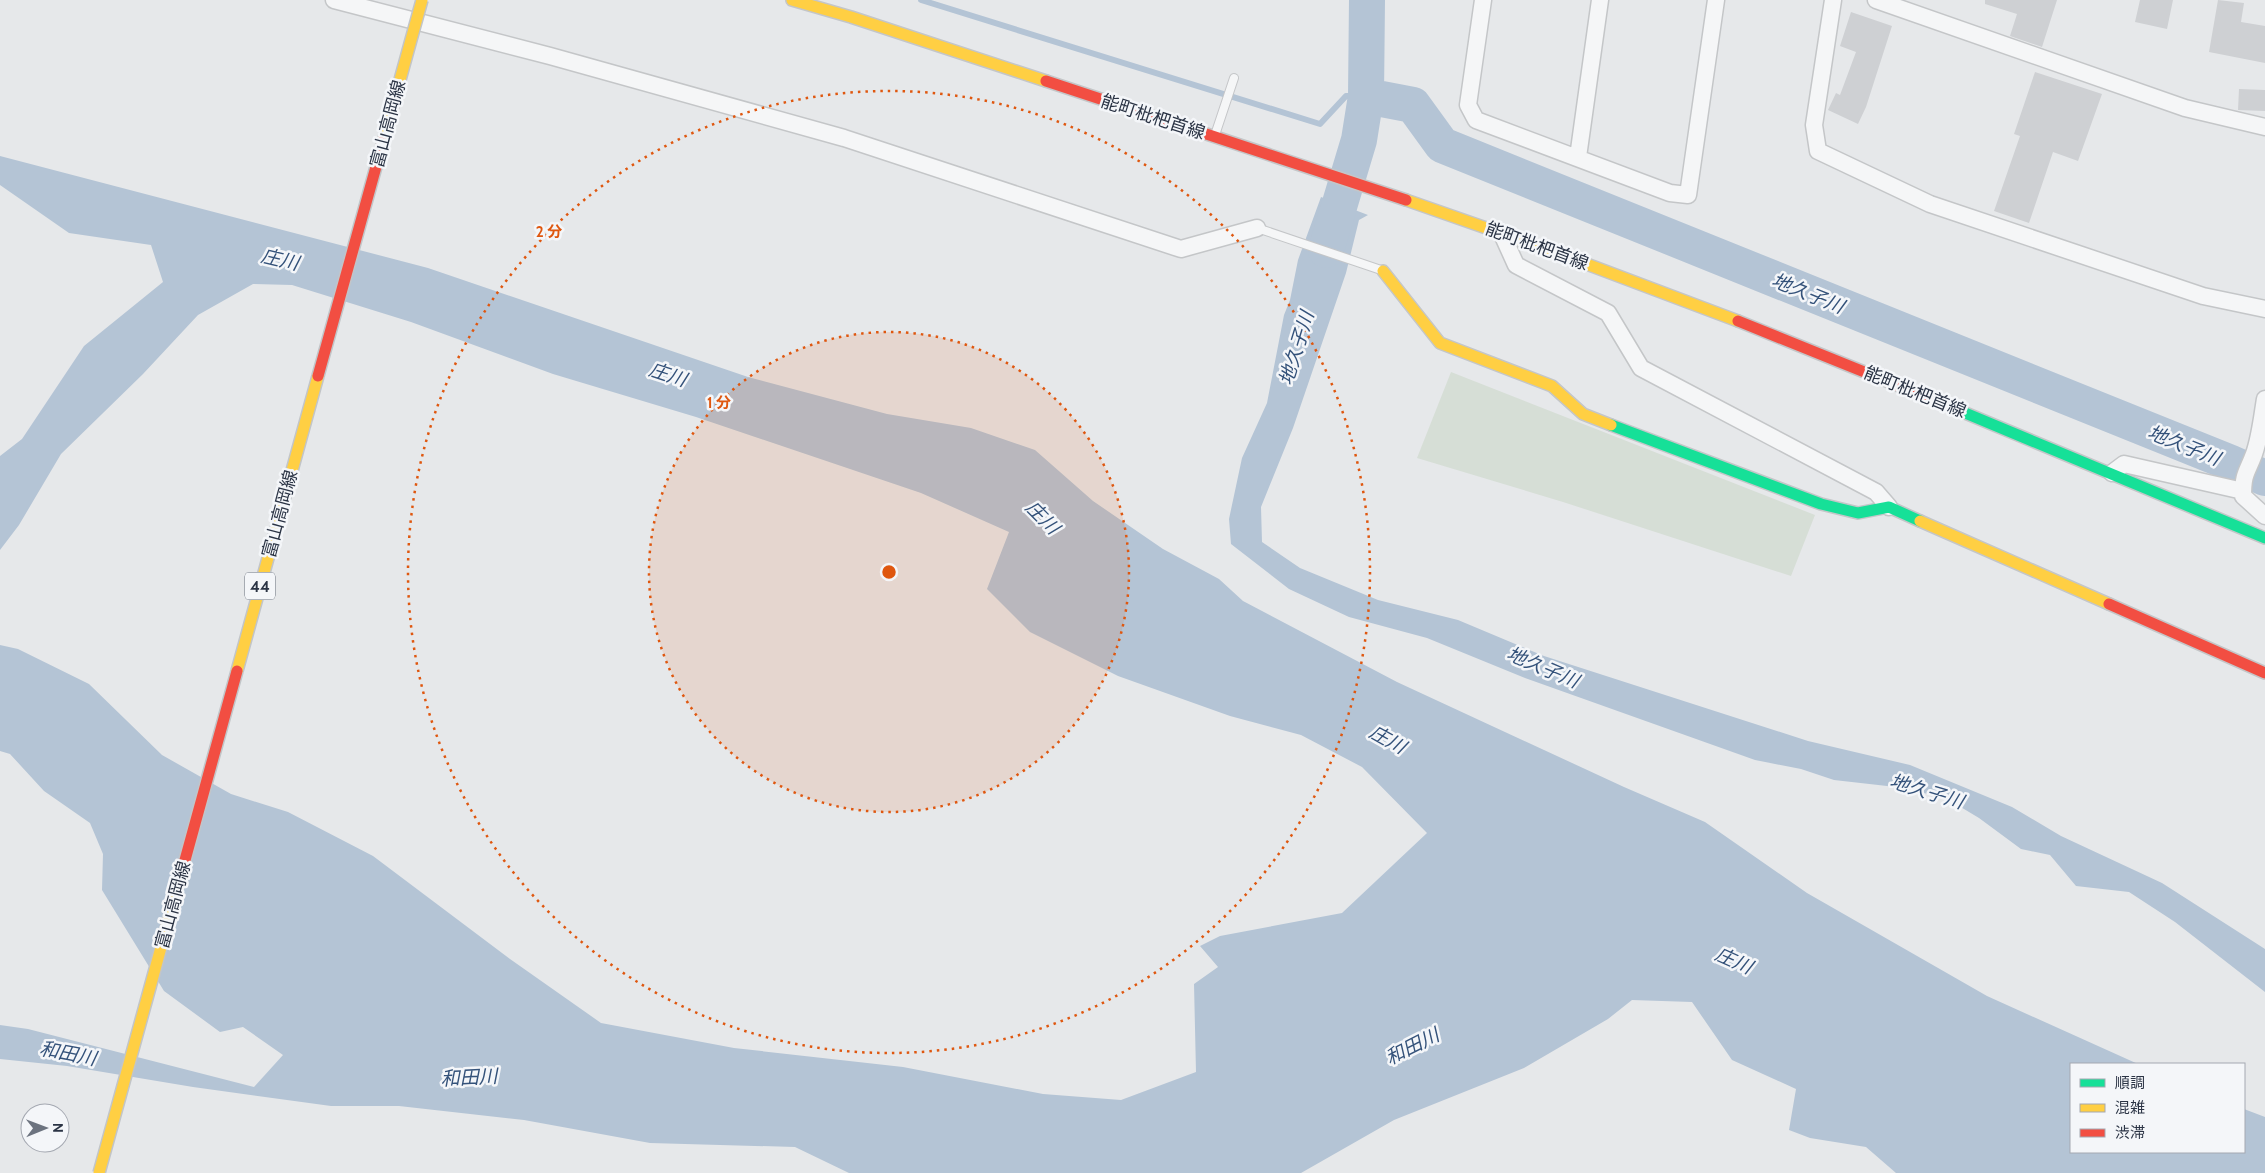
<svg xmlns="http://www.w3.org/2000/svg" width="2265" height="1173" font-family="Cabin,'Noto Sans JP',sans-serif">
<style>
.green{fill:#d6ded6}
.water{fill:#b4c4d5}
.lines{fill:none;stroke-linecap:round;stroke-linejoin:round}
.stream{stroke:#b4c4d5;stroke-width:6}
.river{stroke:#b4c4d5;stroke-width:36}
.building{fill:#ced0d3}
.lane-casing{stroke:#c4c6c8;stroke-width:10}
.street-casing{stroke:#c4c6c8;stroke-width:19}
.fast-casing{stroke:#c4c6c8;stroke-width:14}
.slow-casing{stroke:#c4c6c8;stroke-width:14}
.jam-casing{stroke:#c4c6c8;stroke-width:14}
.lane{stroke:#f5f6f7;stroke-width:8}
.street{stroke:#f5f6f7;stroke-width:16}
.fast{stroke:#16e098;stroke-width:11}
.slow{stroke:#ffcf43;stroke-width:11}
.jam{stroke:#f24e42;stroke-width:11}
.slow-bridge-casing{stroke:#c2c5c8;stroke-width:14;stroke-linecap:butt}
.jam-bridge-casing{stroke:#c2c5c8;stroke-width:14;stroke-linecap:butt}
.slow-bridge{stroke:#ffcf43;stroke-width:11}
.jam-bridge{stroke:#f24e42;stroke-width:11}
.ring{fill:none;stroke:#df570f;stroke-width:2.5;stroke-dasharray:2.5 5}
.labels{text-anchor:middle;stroke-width:5;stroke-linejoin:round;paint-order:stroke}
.shield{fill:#f4f6f9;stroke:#676e7b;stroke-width:1}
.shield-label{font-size:16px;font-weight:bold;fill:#2b3445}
.street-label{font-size:18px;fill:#2b3445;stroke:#f4f6f9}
.water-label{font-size:19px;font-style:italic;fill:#34527a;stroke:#f4f6f9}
.centre{fill:#df570f;stroke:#f4f6f9;stroke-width:2.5}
.ring-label{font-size:15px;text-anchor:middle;font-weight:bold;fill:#df570f;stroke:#f4f6f9;stroke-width:5;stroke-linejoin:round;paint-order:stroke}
</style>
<rect width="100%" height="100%" fill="#e6e8ea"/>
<path class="green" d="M 1451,372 L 1815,515 L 1791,576 L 1563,502 L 1417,458 Z"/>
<path class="water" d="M 0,156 L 428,268 L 748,377 L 887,414 L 971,428 L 1035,450 L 1093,501 L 1163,549 L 1219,579 L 1243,601 L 1397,682 L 1624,787 L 1705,822 L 1807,893 L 1987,996 L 2138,1064 L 2071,1064 L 2071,1152 L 2244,1152 L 2244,1109 L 2265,1117 L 2265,1173 L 1896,1173 L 1866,1147 L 1810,1138 L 1789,1130 L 1796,1089 L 1732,1060 L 1692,1002 L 1632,1000 L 1608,1019 L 1524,1068 L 1394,1120 L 1301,1173 L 849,1173 L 795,1147 L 650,1143 L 524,1120 L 399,1106 L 331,1106 L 193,1087 L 67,1066 L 0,1059 L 0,1025 L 28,1029 L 254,1087 L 283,1055 L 243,1027 L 220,1032 L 164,991 L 102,890 L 103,854 L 90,823 L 44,791 L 10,754 L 0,751 L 0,645 L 18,649 L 89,684 L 162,755 L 231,794 L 288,812 L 373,856 L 510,959 L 601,1023 L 734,1048 L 903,1067 L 1043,1094 L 1121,1100 L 1196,1072 L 1194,984 L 1218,967 L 1200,946 L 1220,936 L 1342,913 L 1427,833 L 1362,767 L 1301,735 L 1230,716 L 1118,676 L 1030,632 L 987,589 L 1009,532 L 921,493 L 696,417 L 553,374 L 411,322 L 292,285 L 253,284 L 198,315 L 143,374 L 61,454 L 19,525 L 0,550 L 0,456 L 22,439 L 84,346 L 163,282 L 151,245 L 69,233 L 0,185 Z
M 1321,197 L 1368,215 L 1359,220 L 1346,273 L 1293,428 L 1261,507 L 1262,542 L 1300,568 L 1378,600 L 1458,620 L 1544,656 L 1808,741 L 1910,765 L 2012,807 L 2061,836 L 2162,883 L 2265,949 L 2265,992 L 2175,922 L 2129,892 L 2076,886 L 2050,855 L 2021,849 L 1979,818 L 1944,797 L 1887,786 L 1834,780 L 1801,769 L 1755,760 L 1525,678 L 1427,638 L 1349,617 L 1289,589 L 1231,544 L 1229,519 L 1242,458 L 1267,403 L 1284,315 L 1290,300 L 1298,260 Z"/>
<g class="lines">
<path class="stream" d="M 921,0 L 1320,124 L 1346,96 L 1366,96"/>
<path class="river" d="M 1366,96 L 1413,105 L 1442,145 L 2231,463 L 2265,478
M 1326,250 L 1359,140 L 1366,96 L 1367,0"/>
</g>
<path class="building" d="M 1985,0 L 2057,0 L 2042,47 L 2010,36 L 2017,14 L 1985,4 Z
M 2140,0 L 2173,0 L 2167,29 L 2135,22 Z
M 2218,0 L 2244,3 L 2241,22 L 2265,26 L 2265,63 L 2209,52 Z
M 1851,12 L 1892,26 L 1866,107 L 1858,124 L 1828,110 L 1836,93 L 1840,95 L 1856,52 L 1840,46 Z
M 2035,72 L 2102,94 L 2078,161 L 2053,152 L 2029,223 L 1994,211 L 2020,136 L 2014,134 Z
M 2239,89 L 2265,90 L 2265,111 L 2238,110 Z"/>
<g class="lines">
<defs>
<path id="lane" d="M 1215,135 L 1234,78
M 1257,228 L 1381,270"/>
<path id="street" d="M 334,0 L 550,56 L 844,138 L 1181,249 L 1257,228
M 1483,0 L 1468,105 L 1476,120 L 1670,193 L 1688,195 L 1716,0
M 1833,0 L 1814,125 L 1818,151 L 1930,204 L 2203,296 L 2265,309
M 1876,0 L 2185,108 L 2265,127
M 1578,157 L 1600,0
M 1502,234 L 1516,265 L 1608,313 L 1641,368 L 1876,492 L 1889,507
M 2265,399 C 2262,417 2260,437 2254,454 C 2247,473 2243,473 2243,496 L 2265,516
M 2112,473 L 2124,464 L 2243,491"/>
<path id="fast" d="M 1946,405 L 2265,538
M 1611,425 L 1821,504 L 1858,513 L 1889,507 L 1920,521"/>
<path id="slow" d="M 792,0 L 851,17 L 1046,81
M 1406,200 L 1552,251 L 1738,321
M 1383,271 L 1440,343 L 1552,386 L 1583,414 L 1611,425
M 1920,521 L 2109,604"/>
<path id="jam" d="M 1046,81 L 1406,200
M 1738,321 L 1946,405
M 2109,604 L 2265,673"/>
</defs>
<use href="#lane" class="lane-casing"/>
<use href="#street" class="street-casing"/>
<use href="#fast" class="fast-casing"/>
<use href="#slow" class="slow-casing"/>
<use href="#jam" class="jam-casing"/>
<use href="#lane" class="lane"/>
<use href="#street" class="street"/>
<use href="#fast" class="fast"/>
<use href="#slow" class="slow"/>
<use href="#jam" class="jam"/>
<defs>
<path id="slow-bridge" d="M 384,138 L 422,0
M 237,671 L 318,376
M 99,1173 L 182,871"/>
<path id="jam-bridge" d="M 318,376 L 384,138
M 182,871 L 237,671"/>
</defs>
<use href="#slow-bridge" class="slow-bridge-casing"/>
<use href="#jam-bridge" class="jam-bridge-casing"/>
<use href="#slow-bridge" class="slow-bridge"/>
<use href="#jam-bridge" class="jam-bridge"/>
</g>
<circle cx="889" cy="572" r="240" fill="#df570f" fill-opacity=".12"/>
<g class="ring">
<circle cx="889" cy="572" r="240"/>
<circle cx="889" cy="572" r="481"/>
</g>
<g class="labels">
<rect class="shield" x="245" y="572.5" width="30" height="27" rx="4"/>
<g class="shield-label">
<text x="260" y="592">44</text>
</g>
<g class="street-label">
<text transform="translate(1153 117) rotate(18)" y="6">能町枇杷首線</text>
<text transform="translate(388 124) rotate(-75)" y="6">富山高岡線</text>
<text transform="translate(1537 246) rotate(20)" y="6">能町枇杷首線</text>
<text transform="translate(1915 392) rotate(22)" y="6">能町枇杷首線</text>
<text transform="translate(280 514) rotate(-75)" y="6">富山高岡線</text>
<text transform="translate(173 905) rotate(-75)" y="6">富山高岡線</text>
</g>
<g class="water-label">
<text transform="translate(280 259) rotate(13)" y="7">庄川</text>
<text transform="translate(1808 293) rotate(22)" y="7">地久子川</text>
<text transform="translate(1296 348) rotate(-73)" y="7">地久子川</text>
<text transform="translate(668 374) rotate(18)" y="7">庄川</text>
<text transform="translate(2184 445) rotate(22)" y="7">地久子川</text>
<text transform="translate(1043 517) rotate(45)" y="7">庄川</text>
<text transform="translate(1543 667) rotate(23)" y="7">地久子川</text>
<text transform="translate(1388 739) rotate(29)" y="7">庄川</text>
<text transform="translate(1927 791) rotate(17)" y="7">地久子川</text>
<text transform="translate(1734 960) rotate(24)" y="7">庄川</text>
<text transform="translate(1412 1046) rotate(-27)" y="7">和田川</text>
<text transform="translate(68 1053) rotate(11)" y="7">和田川</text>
<text transform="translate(469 1077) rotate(-3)" y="7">和田川</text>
</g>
</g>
<circle cx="889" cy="572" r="8" class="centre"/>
<g class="ring-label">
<text x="549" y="237">2 分</text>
<text x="719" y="408">1 分</text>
</g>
<rect x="2070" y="1063" width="175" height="90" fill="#f4f6f9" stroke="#a4a8b1"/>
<rect x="2080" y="1079" width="25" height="8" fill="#16e098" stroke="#a4a8b1"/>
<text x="2115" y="1088" font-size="15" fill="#2b3445">順調</text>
<rect x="2080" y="1104" width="25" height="8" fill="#ffcf43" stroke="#a4a8b1"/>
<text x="2115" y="1113" font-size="15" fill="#2b3445">混雑</text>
<rect x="2080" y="1129" width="25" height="8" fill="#f24e42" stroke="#a4a8b1"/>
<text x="2115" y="1138" font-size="15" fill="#2b3445">渋滞</text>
<g transform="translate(45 1128) rotate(89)"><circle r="24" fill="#f4f6f9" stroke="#a4a8b1"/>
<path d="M0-4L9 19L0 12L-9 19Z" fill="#6c737f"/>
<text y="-8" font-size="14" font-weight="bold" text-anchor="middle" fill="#2b3445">N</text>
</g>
</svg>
